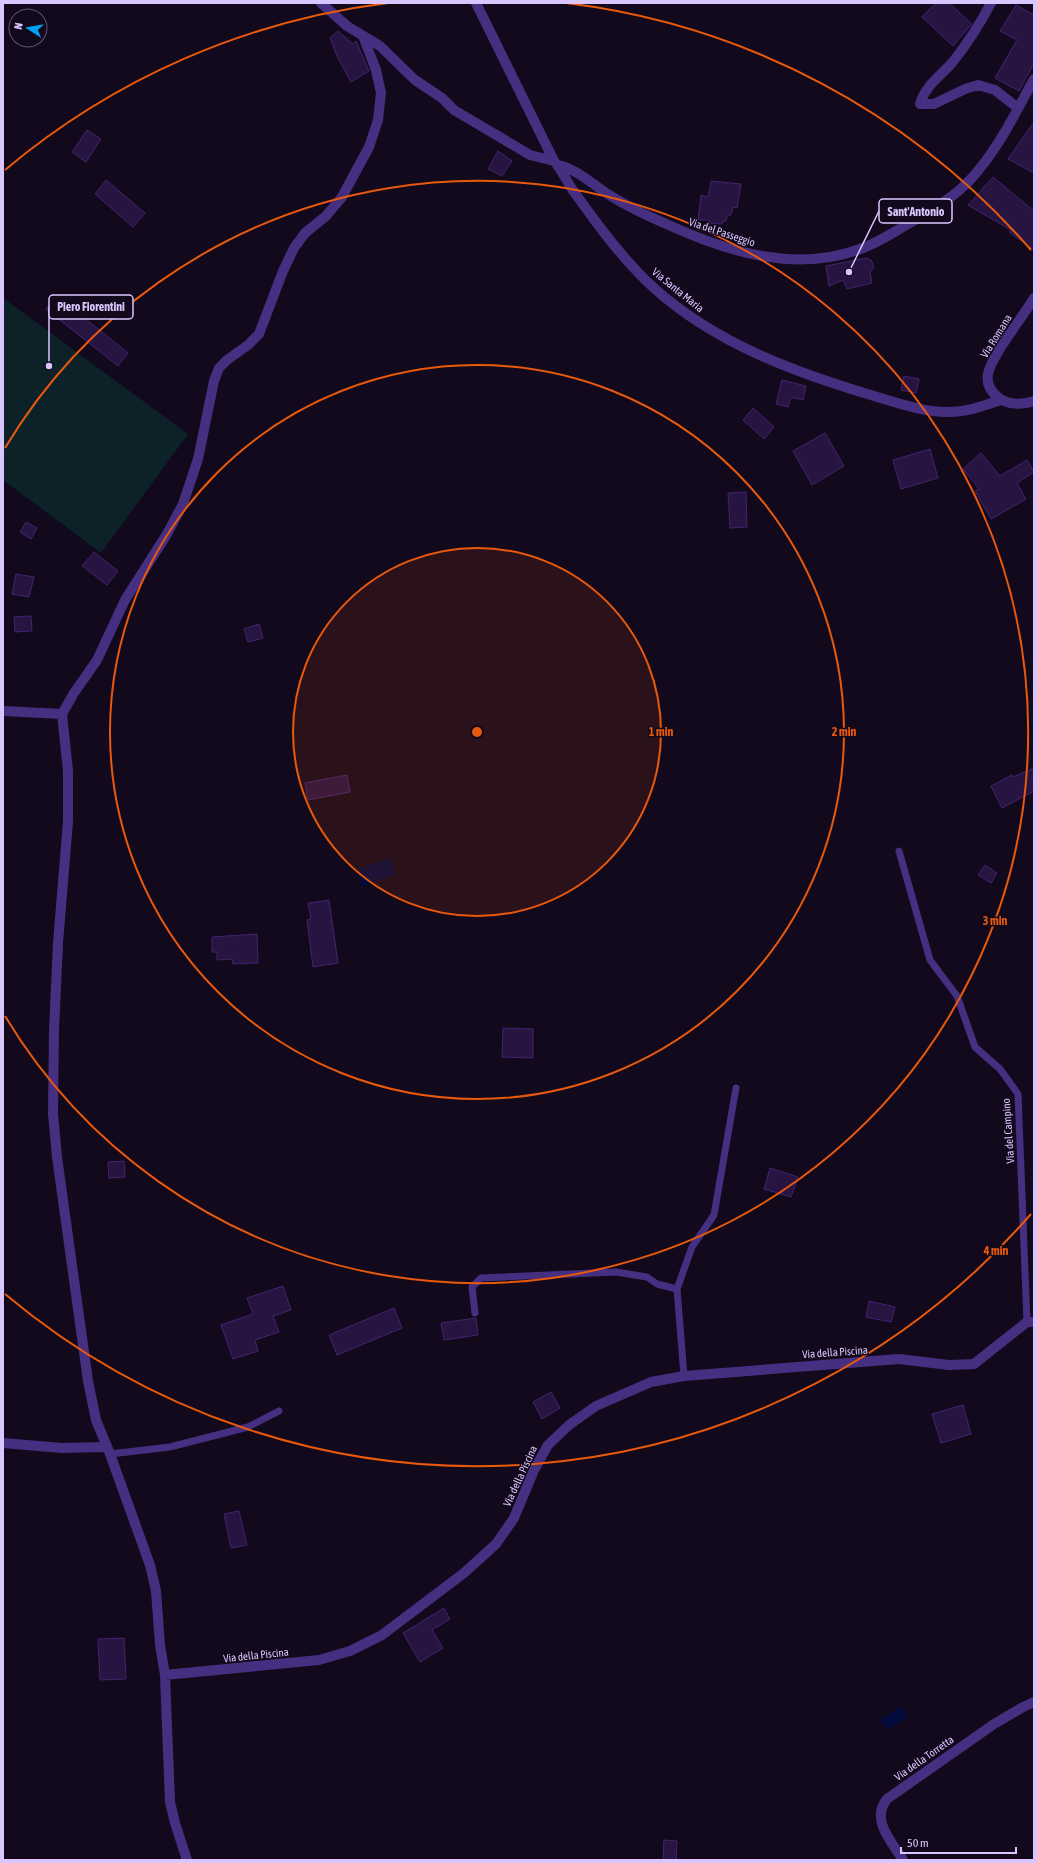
<svg xmlns="http://www.w3.org/2000/svg" width="1037" height="1863" font-family="'Asap Condensed',sans-serif">
<style>
.green{fill:#0c2228}
.water{fill:#040b3c}
.building{fill:#271440;stroke:#44236f}
.lines{fill:none;stroke-linecap:round;stroke-linejoin:round}
.service{stroke:#462f81;stroke-width:7}
.minor{stroke:#462f81;stroke-width:10}
.tertiary{stroke:#462f81;stroke-width:10}
.ring{fill:none;stroke:#e8590c;stroke-width:2}
.labels{text-anchor:middle;stroke-width:3;stroke-linejoin:round;paint-order:stroke}
.street-label{font-size:11px;fill:#dac6ff;stroke:#12091d}
.centre{fill:#e8590c;stroke:#12091d;stroke-width:2}
.ring-label{font-size:12px;text-anchor:middle;font-weight:bold;fill:#e8590c;stroke:#12091d;stroke-width:3;stroke-linejoin:round;paint-order:stroke}
.leader{fill:none;stroke:#dac6ff;stroke-width:1.5}
.callout-dot{fill:#dac6ff;stroke:#12091d;stroke-width:1.5}
.callout{fill:#12091d;stroke:#dac6ff;stroke-width:1.5}
.callout-label{font-size:12px;text-anchor:middle;font-weight:bold;fill:#dac6ff}
</style>
<rect width="100%" height="100%" fill="#12091d"/>
<path class="green" d="M 3,298 L 188,434 L 101,553 L 3,480 Z"/>
<path class="water" d="M 391,858 L 396,874 L 362,886 L 356,870 Z
M 901,1706 L 908,1717 L 887,1730 L 880,1720 Z"/>
<path class="building" d="M 936,3 L 949,3 L 972,24 L 953,46 L 922,17 Z
M 1016,5 L 1034,15 L 1034,63 L 1019,91 L 995,78 L 1017,40 L 1000,31 Z
M 338,31 L 353,44 L 356,41 L 369,71 L 351,82 L 337,56 L 330,38 Z
M 1034,122 L 1034,173 L 1008,159 Z
M 87,130 L 101,139 L 86,162 L 72,152 Z
M 498,151 L 512,161 L 502,176 L 488,169 Z
M 993,177 L 1034,211 L 1034,250 L 1009,232 L 1011,230 L 968,205 Z
M 106,180 L 145,213 L 133,227 L 95,194 Z
M 711,181 L 741,184 L 737,208 L 733,207 L 731,215 L 727,216 L 726,221 L 723,221 L 722,224 L 709,223 L 709,220 L 698,220 L 701,195 L 708,197 Z
M 866,258 L 871,260 L 874,267 L 870,273 L 872,283 L 847,289 L 843,280 L 829,286 L 826,266 Z
M 56,295 L 128,353 L 118,366 L 46,309 Z
M 904,376 L 919,379 L 916,393 L 901,390 Z
M 782,380 L 806,386 L 803,400 L 791,397 L 788,407 L 776,404 Z
M 753,408 L 774,427 L 764,439 L 743,420 Z
M 825,433 L 844,466 L 812,485 L 793,451 Z
M 930,449 L 938,478 L 901,489 L 893,460 Z
M 981,453 L 1000,476 L 1027,460 L 1034,472 L 1017,483 L 1026,499 L 991,519 L 975,491 L 979,489 L 963,469 Z
M 746,492 L 747,527 L 730,528 L 728,493 Z
M 26,522 L 37,528 L 31,539 L 20,532 Z
M 94,552 L 118,571 L 107,585 L 82,566 Z
M 16,574 L 34,577 L 29,597 L 12,594 Z
M 31,616 L 32,631 L 15,632 L 14,617 Z
M 259,624 L 263,638 L 248,642 L 244,629 Z
M 1034,768 L 1034,791 L 1002,808 L 991,786 L 1012,775 L 1013,777 Z
M 347,775 L 350,792 L 308,800 L 305,783 Z
M 985,865 L 997,873 L 991,883 L 978,875 Z
M 329,900 L 338,963 L 313,967 L 307,920 L 311,919 L 308,903 Z
M 257,934 L 258,963 L 233,964 L 232,959 L 217,960 L 217,952 L 212,952 L 212,937 Z
M 503,1028 L 533,1029 L 533,1058 L 502,1057 Z
M 124,1161 L 125,1177 L 109,1178 L 108,1162 Z
M 770,1168 L 798,1177 L 791,1197 L 764,1189 Z
M 283,1286 L 291,1310 L 273,1316 L 279,1332 L 255,1340 L 258,1351 L 233,1359 L 221,1325 L 253,1314 L 247,1298 Z
M 869,1301 L 895,1307 L 891,1322 L 866,1317 Z
M 394,1308 L 402,1328 L 337,1355 L 329,1335 Z
M 476,1318 L 478,1335 L 444,1340 L 441,1323 Z
M 551,1392 L 560,1408 L 542,1419 L 533,1402 Z
M 963,1405 L 971,1434 L 941,1443 L 932,1414 Z
M 239,1511 L 247,1545 L 231,1548 L 224,1514 Z
M 444,1608 L 450,1619 L 432,1630 L 443,1648 L 420,1662 L 403,1633 Z
M 124,1638 L 126,1679 L 100,1680 L 98,1639 Z
M 664,1840 L 677,1841 L 676,1860 L 663,1860 Z"/>
<g class="lines">
<path class="service" d="M 899,851 L 930,960 L 957,996 L 975,1047 L 1000,1069 L 1018,1094 L 1027,1322
M 475,1313 L 472,1287 L 481,1278 L 616,1272 L 647,1277 L 657,1284 L 677,1289
M 684,1376 L 677,1289 L 692,1247 L 714,1215 L 736,1088
M 110,1454 L 170,1447 L 248,1427 L 279,1411"/>
<path class="minor" d="M 321,3 L 347,26 L 380,46 L 415,80 L 442,98 L 454,110 L 530,155 L 554,161
M 476,3 L 554,161 C 561,169 566,180 572,189 C 597,224 623,260 655,289 C 717,344 796,373 874,396 C 898,403 923,412 948,412 C 967,412 983,406 1001,400
M 991,3 C 980,24 967,44 952,63 C 940,76 925,86 920,104 L 934,104 L 965,89 L 978,85 L 995,90 L 1018,108
M 557,165 C 578,169 594,186 611,196 C 630,208 650,217 671,226 C 730,253 799,273 863,248 C 879,242 894,232 908,224 C 930,211 952,199 970,180 C 997,151 1015,114 1034,79
M 3,711 L 62,714
M 3,1443 L 62,1448 L 107,1447
M 165,1675 L 319,1660 L 350,1651 L 382,1635 L 464,1573 L 496,1544 L 514,1518 L 534,1470 L 548,1445 L 569,1425 L 596,1406 L 651,1382 L 684,1376 L 899,1359 L 949,1365 L 974,1364 L 1027,1322 L 1034,1322
M 187,1860 L 175,1823 L 170,1802 L 165,1675 L 160,1645 L 156,1591 L 150,1565 L 110,1454 L 96,1420 L 88,1381 L 57,1157 L 53,1114 L 54,1030 L 58,943 L 68,821 L 68,771 L 62,714 L 74,693 L 97,660 L 125,600 L 167,534 L 183,504 L 198,459 L 214,381 L 219,368 L 227,360 L 248,345 L 259,334 L 283,271 L 294,248 L 305,233 L 326,216 L 342,197 L 369,147 L 378,120 L 381,93 L 376,70 L 363,36
M 903,1860 C 892,1842 870,1820 887,1799 L 994,1724 L 1023,1707 L 1034,1702"/>
<path class="tertiary" d="M 1034,298 C 1023,317 991,356 988,374 C 986,384 991,392 999,398 C 1008,405 1023,405 1034,401"/>
</g>
<circle cx="477" cy="732" r="184" fill="#e8590c" fill-opacity=".12"/>
<g class="ring">
<circle cx="477" cy="732" r="184"/>
<circle cx="477" cy="732" r="367"/>
<path d="M5 448A551 551 0 1 1 5 1016"/>
<path d="M1031 1214A734 734 0 0 1 5 1294M5 170A734 734 0 0 1 388 3M566 3A734 734 0 0 1 1031 250"/>
</g>
<g class="labels">
<g class="street-label">
<text transform="translate(722 232) rotate(18)" y="4">Via del Passeggio</text>
<text transform="translate(678 290) rotate(39)" y="4">Via Santa Maria</text>
<text transform="translate(996 336) rotate(-58)" y="4">Via Romana</text>
<text transform="translate(1008 1131) rotate(-94)" y="4">Via del Campino</text>
<text transform="translate(835 1352) rotate(-4)" y="4">Via della Piscina</text>
<text transform="translate(520 1476) rotate(-65)" y="4">Via della Piscina</text>
<text transform="translate(256 1655) rotate(-6)" y="4">Via della Piscina</text>
<text transform="translate(924 1758) rotate(-35)" y="4">Via della Torretta</text>
</g>
</g>
<circle cx="477" cy="732" r="6" class="centre"/>
<g class="ring-label">
<text x="661" y="736">1 min</text>
<text x="844" y="736">2 min</text>
<text x="995" y="925">3 min</text>
<text x="996" y="1255">4 min</text>
</g>
<path class="leader" d="M849 272L879 211M49 366L49 307"/>
<g class="callout-dot">
<circle cx="849" cy="272" r="4"/>
<circle cx="49" cy="366" r="4"/>
</g>
<g class="callout">
<rect x="879" y="199" width="73" height="24" rx="4"/>
<rect x="49" y="295" width="84" height="24" rx="4"/>
</g>
<g class="callout-label">
<text x="916" y="216">Sant'Antonio</text>
<text x="91" y="311">Piero Fiorentini</text>
</g>
<rect width="1037" height="1863" fill="none" stroke="#dac6ff" stroke-width="8"/>
<g transform="translate(28 28) rotate(282)"><circle r="19" fill="#12091d" stroke="#625577"/>
<path d="M0-3L7 15L0 10L-7 15Z" fill="#00a0f1"/>
<text y="-6" font-size="11" font-weight="bold" text-anchor="middle" fill="#dac6ff">N</text>
</g>
<path d="M901 1847v6h115v-6" fill="none" stroke="#dac6ff" stroke-width="2"/>
<text x="907" y="1847" font-size="12" fill="#dac6ff" stroke="#12091d" stroke-width="3" paint-order="stroke">50 m</text>
</svg>
